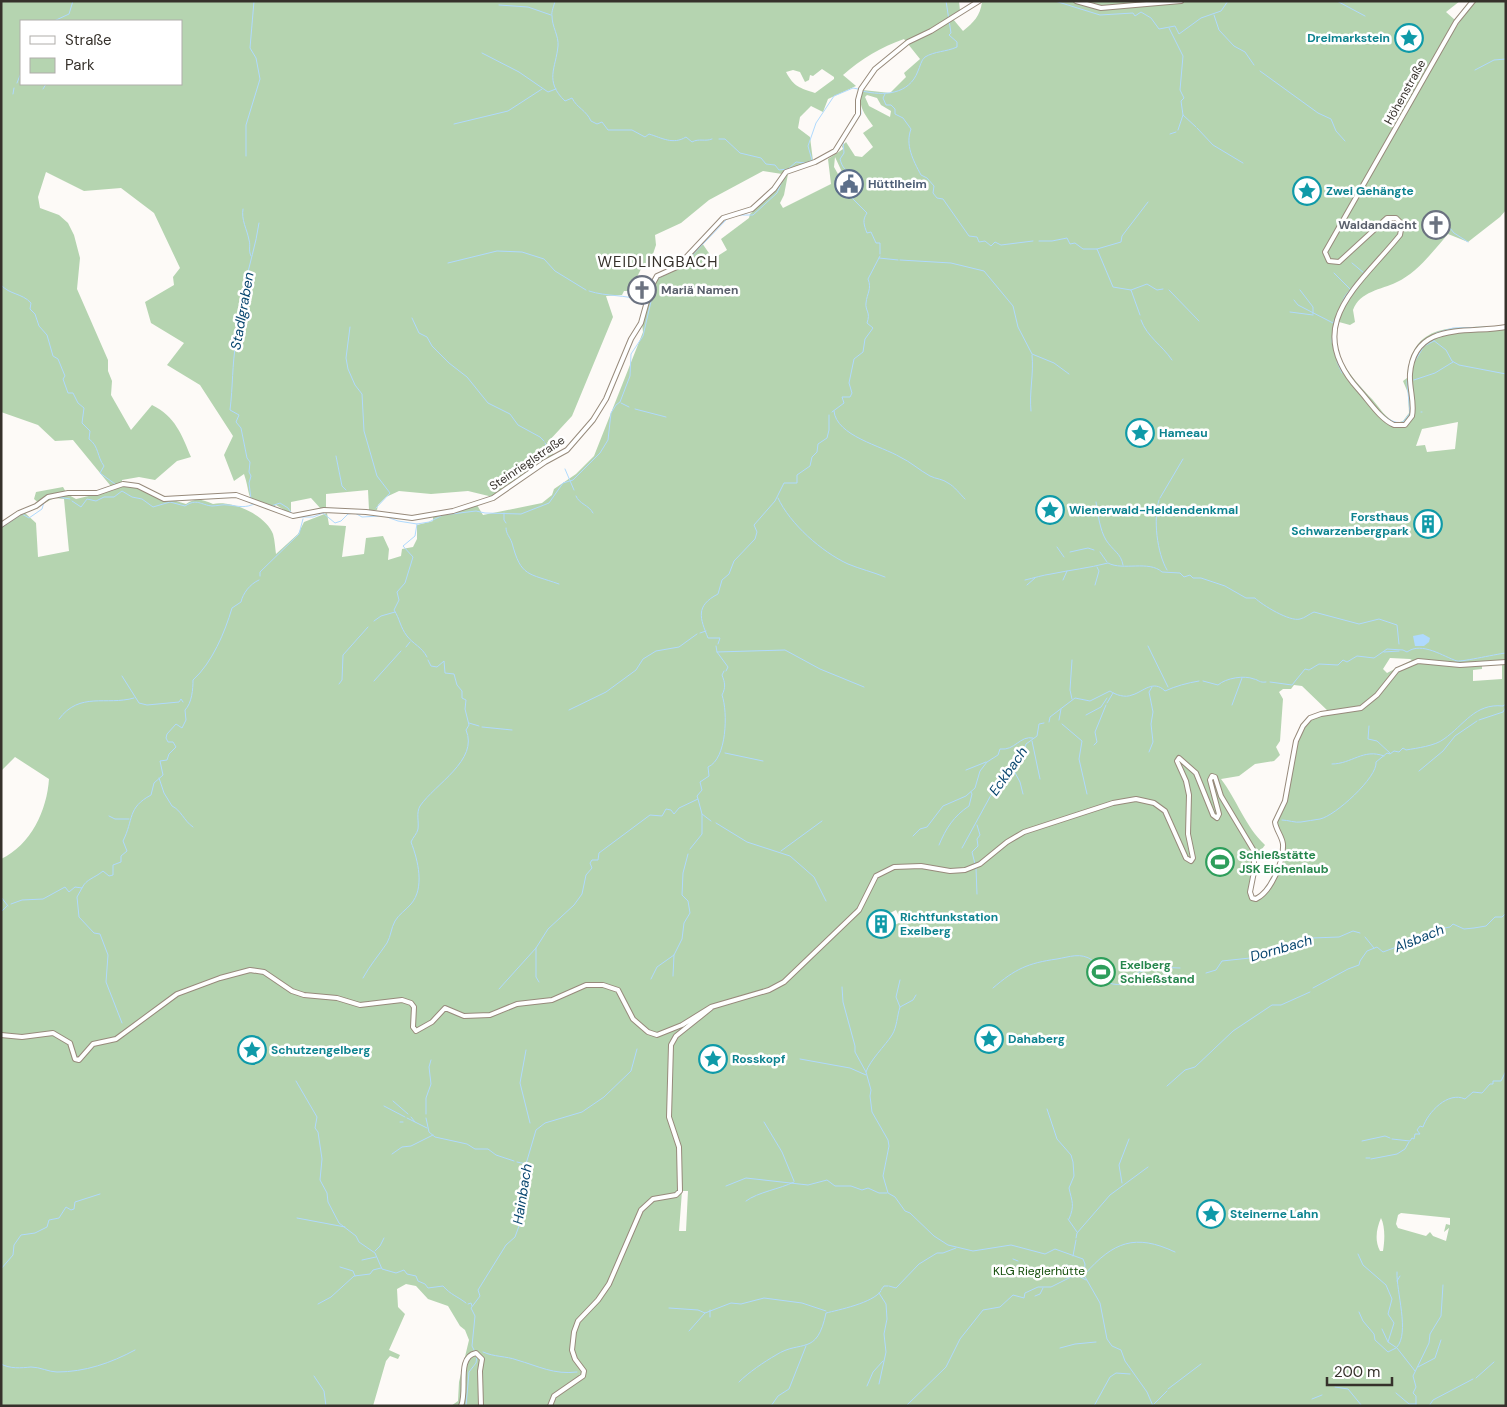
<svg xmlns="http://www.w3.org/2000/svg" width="1507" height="1407" font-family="'DM Sans',sans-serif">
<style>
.green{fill:#b5d4b0;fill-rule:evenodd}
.water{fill:#b0dafe}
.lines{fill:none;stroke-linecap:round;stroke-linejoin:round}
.stream{stroke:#b0dafe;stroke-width:1}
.secondary-casing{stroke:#978a7b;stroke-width:6}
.secondary{stroke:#fff;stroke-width:4}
.labels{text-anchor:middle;stroke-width:5;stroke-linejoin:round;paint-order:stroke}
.culture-label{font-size:12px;font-weight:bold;fill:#0d838f;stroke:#fff;text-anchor:start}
.street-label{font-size:12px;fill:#36312b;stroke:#fff}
.service-label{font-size:12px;font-weight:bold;fill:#4e5e75;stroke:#fff;text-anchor:start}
.worship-label{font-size:12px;font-weight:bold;fill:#5b616d;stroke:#fff;text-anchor:end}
.leisure-label{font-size:12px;font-weight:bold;fill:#27864d;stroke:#fff;text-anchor:start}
.park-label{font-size:12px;fill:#134d09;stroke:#fff}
.water-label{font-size:14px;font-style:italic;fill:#08466f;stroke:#fff}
.quarter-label{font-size:15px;letter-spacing:1px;fill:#36312b;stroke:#fff}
</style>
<rect width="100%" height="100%" fill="#fdfaf7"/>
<path class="green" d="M 1,1 L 959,1 L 960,11 L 976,1 L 1460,1 L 1446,12 L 1455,20 L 1451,34 L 1475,1 L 1506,1 L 1506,210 L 1500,217 L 1468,242 L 1448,234 C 1434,250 1417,273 1397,282 C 1381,290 1360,291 1353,310 L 1355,322 L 1350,325 L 1339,322 C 1329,355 1352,377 1372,399 C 1380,408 1386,419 1397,423 L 1403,421 L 1409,413 L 1408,393 L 1403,381 L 1407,378 C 1412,315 1461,331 1506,325 L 1506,1406 L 451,1406 L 458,1401 L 459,1382 L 469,1340 L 465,1330 L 460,1326 L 448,1306 L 428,1299 L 416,1286 L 406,1284 L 397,1289 L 398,1307 L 405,1314 L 389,1350 L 400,1355 L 398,1359 L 390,1356 L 386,1361 L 373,1406 L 1,1406 L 1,859 C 31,845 47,810 49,779 L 15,757 L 1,771 L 1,526 L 24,512 L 36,523 L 38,557 L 69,551 L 64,499 L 54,498 L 41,505 L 34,499 L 36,492 L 63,487 L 67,494 L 76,499 L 114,490 L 73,440 L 55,441 L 38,425 L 1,412 ZM 982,2 C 980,16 974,22 963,31 L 953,19 ZM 21,21 L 181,21 L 181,84 L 21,84 ZM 904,39 L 920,59 L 904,73 L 906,77 L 890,93 L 863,90 C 856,104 865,115 873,126 L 863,133 L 873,147 L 862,157 L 855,156 L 846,142 L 842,146 L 843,149 L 828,159 L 831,184 L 783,208 L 780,203 L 784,195 L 788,174 L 775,191 L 750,214 L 749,218 L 721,239 L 727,250 L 713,259 L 702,243 L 675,270 L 658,277 L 651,289 L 642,323 L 643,332 L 594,456 L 576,474 L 554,489 L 552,495 L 542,503 L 483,515 L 477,505 L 433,516 L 433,521 L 417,525 L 417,539 L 413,547 L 402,549 L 401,556 L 388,560 L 389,549 L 383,536 L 366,538 L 364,554 L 342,557 L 346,526 L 329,525 L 327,513 L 304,522 L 298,534 L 276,554 C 275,548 275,541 273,534 C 266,515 232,500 213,504 C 203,500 196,497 186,504 C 164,498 144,487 122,483 L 122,480 L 139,477 L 155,480 L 177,461 L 191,457 C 182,435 175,416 152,405 L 131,430 L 111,395 L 112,381 L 108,371 L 108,360 L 77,289 L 80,258 L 74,235 L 68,223 L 59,215 L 40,208 L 38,197 L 46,172 L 84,191 L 121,188 L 154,213 L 180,268 L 173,277 L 174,285 L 145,302 L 151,323 L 184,343 L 167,365 L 200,385 L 233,436 L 224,455 L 234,481 L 244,474 C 252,498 244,501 271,510 L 276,505 L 291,514 L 291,502 L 311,498 L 321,509 L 326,509 L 326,494 L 368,490 L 369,510 L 377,510 L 378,505 L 386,497 L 399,491 L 431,494 L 468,491 L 497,498 L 551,460 L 554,455 L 547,443 L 572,416 L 613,317 L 606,296 L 622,295 L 624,291 L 630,291 L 644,263 L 650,263 L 656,245 L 655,235 L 681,223 L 709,200 L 763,171 L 782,174 L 792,168 L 813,161 L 810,137 L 798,128 L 800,117 L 811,106 L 823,112 L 828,99 L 856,86 L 843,75 C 861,59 881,47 904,39 ZM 822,69 L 834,77 L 834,79 L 815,93 C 800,88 794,87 786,72 L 793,70 L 800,72 L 805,82 L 809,80 L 810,75 L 813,76 ZM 867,95 L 877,98 L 881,105 L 891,111 L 890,117 L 869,106 L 865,97 ZM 835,157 L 842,172 L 847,177 L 849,174 L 853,175 L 850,187 L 846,188 L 834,167 ZM 1458,422 L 1455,449 L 1427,452 L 1425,445 L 1416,446 L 1422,429 ZM 1390,658 L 1410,659 L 1412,660 L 1387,673 L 1383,669 ZM 1502,664 L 1502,679 L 1473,681 L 1473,670 L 1482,669 L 1482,665 ZM 1294,685 L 1302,686 L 1329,712 L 1308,718 L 1297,733 L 1284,800 L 1273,821 C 1274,829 1280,836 1281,844 C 1283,862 1269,886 1257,897 L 1253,897 L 1252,892 L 1257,858 L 1266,856 L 1262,849 L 1265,845 C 1245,826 1237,800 1221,779 L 1239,776 L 1255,764 L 1274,761 L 1280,755 L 1276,747 L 1280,741 L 1283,699 L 1279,692 L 1283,689 L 1291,689 ZM 896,910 L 900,918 L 899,923 L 877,933 L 872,922 ZM 682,1191 L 688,1191 L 686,1231 L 679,1231 ZM 1401,1213 L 1450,1218 L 1450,1225 L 1446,1224 L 1444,1232 L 1449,1228 L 1446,1241 L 1433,1236 L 1430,1232 L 1426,1236 L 1398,1228 L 1396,1224 L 1398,1215 ZM 1381,1218 C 1385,1226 1385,1239 1383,1251 L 1380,1251 C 1374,1240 1377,1227 1381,1218 Z"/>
<path class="water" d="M 1423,634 L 1430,638 L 1429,642 L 1424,646 L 1415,646 L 1413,636 Z"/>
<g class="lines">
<path class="stream" d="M 555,1 C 554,6 551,12 552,16 C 552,27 559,36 558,46 C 556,68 544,81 565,101 L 572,98 C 577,108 586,110 591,121 L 597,124 L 602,122 L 608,130 L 632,130 L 645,137 L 649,134 C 662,138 673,145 686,137 L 692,142 C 699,138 705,142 712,139
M 1055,1 L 1100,15 L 1133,13 L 1135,16 L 1141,12 L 1151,18 L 1159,29 L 1175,26 L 1179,34 L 1201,18 L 1221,11 L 1228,1
M 1337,1 L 1365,16
M 499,5 L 528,7 L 551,15
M 1214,15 L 1219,30 L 1234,46 L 1245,52 L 1254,65
M 54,21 L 69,14 L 73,1
M 1169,28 L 1183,56 L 1180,90 L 1184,98 L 1181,101 L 1183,115 L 1196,127
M 482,53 L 519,72 L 548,92 L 556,89
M 1475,70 L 1494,60 L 1506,59
M 1260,71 L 1318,113 L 1331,119 L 1336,131 L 1345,141
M 17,83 L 21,73
M 43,89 L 46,84
M 862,91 C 884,96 909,95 918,71 C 920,67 921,60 925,57 C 935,51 946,52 957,47 L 957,42 L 949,35 L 951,33 L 946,1
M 13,94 L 14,88
M 885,94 L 883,98 L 886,105 L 891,105 L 895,109 L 895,114 L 903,118 L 911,129 C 905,145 913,160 921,175 L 927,178 L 934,186 L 933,193 L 937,198 L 943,199 L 969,236 L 977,237 L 979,242 L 985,241 L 991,246 L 995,242 L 1001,245 L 1033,241
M 856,121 L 861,114 L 860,99
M 454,124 L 508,111 L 542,89
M 1197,128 L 1213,145 L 1243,163
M 1178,130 L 1183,115
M 1170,134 L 1176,132
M 719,139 L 725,139 L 740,153 L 761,158 L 766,164 L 775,165 L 779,170 L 788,169
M 843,141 L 844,153 L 840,159 C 842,167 845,171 853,173 L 853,189 L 849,195 L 867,213 C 862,220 864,225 867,233 L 871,232 L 876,243 L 880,243 L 880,254
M 246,156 L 246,125 L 260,79 L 256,58 L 250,48 L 254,1
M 788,169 L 796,162 L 806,163 L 812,160 L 808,146 L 816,123 L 834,96 L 853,88 L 858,89
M 243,209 C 241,220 247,229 249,240 C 251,246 248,250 251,256
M 740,215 L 753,215 L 777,193 L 783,179
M 1445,222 L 1454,233 L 1468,242
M 1039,241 L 1052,241 L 1067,238 L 1070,244 L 1075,243 L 1083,249 L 1097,249 L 1113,287 L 1131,290 L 1140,315
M 1097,249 L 1121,242 L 1122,236 L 1148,202
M 879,258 L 898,260
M 900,260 L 951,263 L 984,271 L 1013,306 L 1018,327 L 1032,354 L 1054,363 L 1069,374
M 448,263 L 497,251 L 522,252 L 544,259 L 555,271 L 586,290
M 1352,263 L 1364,273
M 1334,273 L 1350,289
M 657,279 L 682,266 L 727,219
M 1,285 C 10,295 22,293 31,303 L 30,309 L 35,314 L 39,326 L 47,335 L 53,356 L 58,359 L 65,376 L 63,379 L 68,393 L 73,393 L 78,403 L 84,408 L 82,423 L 90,431 L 89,439 C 99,446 97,457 104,466 L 100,473 L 115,484
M 1131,290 L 1147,284 L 1157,290 L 1163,289
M 1169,290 L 1199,321
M 1300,290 L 1313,307 L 1313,314
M 589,291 C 607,297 625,294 643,301
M 1294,300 L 1298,305 L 1333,323
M 1290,312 L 1313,315
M 412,318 L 419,333 L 427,337 L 432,346 L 449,363 L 467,377 L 488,403 L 510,414 L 518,425 L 540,437 L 544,441
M 1335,319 L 1345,296 L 1359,279
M 1141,320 C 1147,337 1162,345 1172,360
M 1334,320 L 1332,341 L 1335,355
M 350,327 L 346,358 L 348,369 L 355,385 L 362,394 L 364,431 L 377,476 L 390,493 L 376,508
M 1436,333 L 1453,328 L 1492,327
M 1433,340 L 1446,350 L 1452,361 L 1459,365 L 1506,374
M 1424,342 L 1429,337
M 1415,361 L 1424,346 L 1434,341
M 1337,362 L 1342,373
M 1414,380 L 1435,373 L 1453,362
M 1358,385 C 1368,396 1386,427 1403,422 L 1410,413 L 1407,382 L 1411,359
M 621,403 L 629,407
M 635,409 L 666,417
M 834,411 C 836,436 882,446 900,457 C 911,462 919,470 930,476 C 936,479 943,479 948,483 C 954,486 960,494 965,499
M 1031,411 C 1029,392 1034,374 1032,355
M 832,412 L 844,403 L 842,397 L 850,397 L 852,393 L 849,383 L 854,359 L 863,352 L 865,339 L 873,328 L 867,323 C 871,312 865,311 866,303 C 867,293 872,289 868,279 L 880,256
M 1421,412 L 1422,412
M 545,443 L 550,451
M 336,456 L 342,486 L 346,490
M 565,469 L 574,490
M 576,496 C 579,504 589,505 593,513
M 58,497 L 70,499
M 778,498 C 790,524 822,552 848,564 C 860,569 873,572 885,577
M 1160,498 L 1183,459
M 251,499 L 249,483 L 251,476 L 249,472 L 250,462 L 247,458 L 241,428 L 236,422 L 239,415 L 230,410 C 233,386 232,365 236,342 C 237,338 235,334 236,330 C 237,324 241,319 243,312 C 245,304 243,294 245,286 C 249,264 256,245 259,223
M 1159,500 C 1153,519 1157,553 1167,570
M 72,501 L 81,507 L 87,499 L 96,501 L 104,497 L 114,497 L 122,491 L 132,497 L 142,499 L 153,507 L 170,502 L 185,506 C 197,498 201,505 212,506 C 217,506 223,504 228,505 C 239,506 245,509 256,503
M 259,502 L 271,506 L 280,503 L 288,508 L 292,514
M 1096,502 C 1098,515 1100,530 1106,540 C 1113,551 1121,553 1123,565
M 504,513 L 504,520 L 506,523
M 295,517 L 313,517 L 323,513 L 335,523 L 341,521 L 348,514 L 355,513 L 362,517 L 380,516
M 387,517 L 398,521 L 417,524 L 429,522 L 443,515 L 476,511 L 485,513 L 521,514 L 549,503 L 563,483 L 573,480 L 600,453 L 608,440 L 611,413 L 616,405 L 620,402 L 630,376 L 631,354 L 643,336 L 655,284
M 417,524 L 415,536 L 403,546 L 413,557 L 405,583 L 397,592 L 399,600 L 394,610 C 400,619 400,627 407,636 C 413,644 422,647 427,657
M 1,528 L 22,514 L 29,518 L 42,509 L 44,502
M 506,528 C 506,534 510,537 512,543 C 521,577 528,573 559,584
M 1057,547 L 1064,557
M 1070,552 L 1088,548 L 1094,550
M 1100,552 L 1107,562
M 260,576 L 260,572 L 299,534 L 303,519
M 1025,580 C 1034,578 1043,575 1051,574 C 1070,570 1089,568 1108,563 C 1123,571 1149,560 1162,572 L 1180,573 L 1184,577 L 1190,575 L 1193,578 L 1201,578 L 1225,586 L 1246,598 L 1255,598 C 1262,605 1290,622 1300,619 C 1305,618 1309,614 1314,612 L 1359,624 L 1379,619 L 1397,625 L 1399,644
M 1063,580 L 1067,571
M 1027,585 L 1035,578
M 1095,585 L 1099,571 L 1097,567
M 374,621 L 381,616 L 395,612
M 700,633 L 706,631
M 718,644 L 720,638 L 708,638 C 700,618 695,606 718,594 L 722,580 L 729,574 L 734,561 L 755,539 L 757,532 L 754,525 L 775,501 L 784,483 L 797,483 L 797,475 L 810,466 L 812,457 L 817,452 L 818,444 L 827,438 L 829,430 L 829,415
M 716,646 L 717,652 L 728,667 L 726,671
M 1148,646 L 1168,687
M 406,647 L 410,642
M 717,652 L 785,650 L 820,669 L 864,687
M 1384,652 L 1399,651
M 1072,660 L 1070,690 L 1072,699
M 122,676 L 139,703 L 147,705 L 179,702 L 181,699 L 183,702
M 374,681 L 401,651
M 1203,681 L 1218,685 C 1226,678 1244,675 1254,679 C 1259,680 1259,683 1266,682
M 1270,682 L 1292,685 L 1305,669 L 1309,670 L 1319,664 L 1338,665 L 1343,660 L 1347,662 L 1357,656 L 1374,658 L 1387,649 L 1403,650 L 1407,652 C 1422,641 1444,657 1457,661 C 1462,662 1501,653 1506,653
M 339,684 L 342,680 L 343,655 L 368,627
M 1107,703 L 1113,693
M 1232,705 L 1242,678
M 569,710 L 606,692 L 636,670 L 643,659 L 656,651 L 679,647 L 697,634
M 1086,715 L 1101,707 L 1107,698
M 59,719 C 80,691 106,706 134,698
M 1059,720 L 1061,709
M 1479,720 L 1503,712 L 1506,707
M 1049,722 L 1050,717 L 1075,698 L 1090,701 L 1110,691 C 1116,695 1125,698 1132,695 C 1143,692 1153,679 1165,691 C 1176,686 1187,683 1199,681
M 469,723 L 479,726
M 1062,724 L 1082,741 L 1079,759 L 1087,794
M 1369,726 L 1368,739 L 1377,741 L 1390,753
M 482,727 L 512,730
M 1032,741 L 1040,779
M 1094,745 L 1097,742 L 1095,732 L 1106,705
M 1149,752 L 1153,742 L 1151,724 L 1153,712 L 1149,692 L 1152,687
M 725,753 L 763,761
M 1332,764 C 1352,764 1363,748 1384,756
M 1013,769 L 1020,782 L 1023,794
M 966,770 L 986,762
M 1419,771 L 1443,751 L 1455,736 L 1477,721
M 159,778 L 164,793 L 172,806 C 181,810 184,821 193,827
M 702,814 L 711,821
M 109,816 L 115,819 L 129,819
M 1282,820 C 1288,820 1295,823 1301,822 C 1307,821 1314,820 1320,819 C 1335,816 1378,777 1376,762 L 1387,753 L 1390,754 L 1394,751 L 1399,752 L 1403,748 L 1406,750 C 1417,748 1435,746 1444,739 C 1464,725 1475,703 1503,706 L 1506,704
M 716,823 L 747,842 L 790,856 L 814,877 L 826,901
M 913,836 L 920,829 L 927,827 L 943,806 L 966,796 L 975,788 L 980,771 L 987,762 L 998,755 L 1000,749 C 1015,751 1020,735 1033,738
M 939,845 C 946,828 954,816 969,806 L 972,794 L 971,792
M 962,848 L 991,795 L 1012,770 L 1024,752 L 1026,744 L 1037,736 L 1039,724 L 1044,723
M 690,849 L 702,834 L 702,814 L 698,799
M 781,851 L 822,821
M 975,864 L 972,852 L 978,846 L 977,839 L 980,835 L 977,825
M 976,868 L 977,894
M 82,888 L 77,897 L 79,917 L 94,933 L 100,934 L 108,955 L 106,982 L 122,1023
M 1,897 L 8,906
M 11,904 L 22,900 L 43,899 L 65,887 L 69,892 L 75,887 L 82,888 C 86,879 95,878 103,871 L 109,876 L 113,875 L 113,865 L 121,862 L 121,856 L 127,851 L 123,841 C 134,819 127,808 151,795 L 154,783 L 163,775 L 160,761 L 167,760 L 169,754 L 176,747 L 173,742 L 168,742 L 166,738 L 167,734 L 176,724 L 182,728 L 186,720 L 185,710 C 192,703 193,689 193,680 C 212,663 225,632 232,608 L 241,602 C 243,593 250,584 259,580
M 1,912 L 7,906
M 1365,937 L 1374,948
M 536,948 L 536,977 L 539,982
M 1206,973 L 1216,970 L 1222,961 L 1250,958 L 1273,949 L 1303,944 L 1312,938 L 1339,937 L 1353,931 L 1360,933
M 673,976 L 674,955
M 363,978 C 370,965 379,955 387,943 C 391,936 391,928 395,921 C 399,914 406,910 411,904 C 425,888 418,860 411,842 C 413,837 417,834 418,829 C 419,821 416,813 420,806 C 435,784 479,760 466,730 L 469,725 L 465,709 L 466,700 L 462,698 L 462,691 L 457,685 L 454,674 L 445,673 L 444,661 L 437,667 L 431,666 L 428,660
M 651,979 L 657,967 L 674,955 L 682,939 L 684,923 L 690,913 L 688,901 L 682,895 L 683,873 L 688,854
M 1109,983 C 1120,987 1133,983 1139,972 L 1156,967 L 1180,968
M 842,987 L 843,1002 L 855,1046 L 855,1052 L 866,1072 L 871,1090 L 870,1096 L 872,1112 L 888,1140 L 889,1146 L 883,1176 L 888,1193 L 895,1197 L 905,1211 L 910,1213 L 934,1236 L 948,1245 L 973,1251 L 1011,1245 L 1045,1254 L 1055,1249 L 1083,1259 L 1085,1264 L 1084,1275 L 1100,1303 L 1107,1339 L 1112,1346 L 1121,1350 L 1125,1361 L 1147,1392 L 1153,1406
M 993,988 C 1015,969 1028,963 1057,959 C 1069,957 1081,952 1092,960
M 1313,988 L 1348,969 L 1359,965 L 1360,961 L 1367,951 L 1377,947 L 1383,952 L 1410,942 L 1409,940 L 1418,938 L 1419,940 L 1424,934 L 1437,932 L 1439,929 L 1450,927 L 1453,924 L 1464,929 L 1474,928 L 1486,926 L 1495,917 L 1502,917 L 1506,913
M 499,989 L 536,948 L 548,929 L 574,905 L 582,894 L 586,875 L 592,868 L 590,863 L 592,860 L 598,860 L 599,853 L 650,815 L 662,816 L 666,809 L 671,810 L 674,814 L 679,808 L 698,799 L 697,796 L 702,790 L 700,782 L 709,776 L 708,767 C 727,759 728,712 722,695 C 726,687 725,683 722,675 L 724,671
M 900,1007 L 896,997 L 900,980
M 526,1050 L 520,1083 L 530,1123
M 800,1059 L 850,1068 L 866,1075
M 866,1072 C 870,1060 885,1046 892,1035 C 897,1027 897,1016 900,1007 L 913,1000 L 916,995
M 296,1081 L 317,1117 L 315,1128 L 318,1132 L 322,1159 L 320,1180 L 327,1193 L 328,1202 L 339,1223 L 356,1236 L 359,1242 L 375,1253 L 382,1269 L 396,1273 L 404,1270 L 407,1274 L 416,1276 L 418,1281 L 425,1284 L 428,1288 L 443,1286 C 451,1295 457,1296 466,1303
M 1167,1086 L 1185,1070 L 1195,1067 L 1233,1031 L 1272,1005 L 1281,1005 L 1310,992
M 393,1101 L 408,1114
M 384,1106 L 405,1117
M 1047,1109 L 1057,1139 L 1071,1155 L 1073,1162 L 1074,1176 L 1069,1188 C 1072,1202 1075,1205 1069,1219
M 426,1114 L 426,1098 L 431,1084 L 429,1067 L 431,1060
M 411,1117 L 415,1122
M 407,1118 L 427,1128
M 426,1118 L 429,1132 L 435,1137 L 467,1144 L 475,1149 L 488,1149 L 496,1155 L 514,1161
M 400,1122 L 403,1122
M 764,1122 L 782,1152 L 794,1181
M 1392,1139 L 1410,1141 L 1412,1138 L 1414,1139 L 1415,1134 L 1420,1134 L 1417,1130 L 1420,1126 L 1423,1127 C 1428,1112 1448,1091 1465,1099 L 1473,1092 L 1482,1093 L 1490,1084 L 1493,1084 L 1493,1081 L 1501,1081 L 1506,1071
M 1362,1141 L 1385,1136 L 1390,1138
M 392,1154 L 402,1147 L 411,1146 L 433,1135
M 1366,1158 L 1370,1158
M 1371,1159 L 1397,1154 L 1405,1149 L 1409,1142
M 517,1162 L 526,1164
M 1122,1183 L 1119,1165 L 1129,1139
M 726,1186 L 746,1178 L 808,1185 L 827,1180 L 835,1186 L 851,1186 L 862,1190 L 868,1188 L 879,1193 L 887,1193
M 746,1201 C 758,1192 780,1189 794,1182
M 297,1218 L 345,1227
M 1068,1219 L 1077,1232
M 1076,1238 L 1077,1233 L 1110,1195 L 1148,1167
M 375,1251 L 380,1246 L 384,1238
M 1358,1254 L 1363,1265 L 1386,1285 L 1392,1299 L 1388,1314 L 1394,1323 L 1388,1342 L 1397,1348 L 1415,1371
M 1073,1256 L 1076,1240
M 1013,1259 L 1018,1261
M 362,1260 L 376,1257
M 1067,1265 L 1072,1268 L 1074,1275
M 340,1267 L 353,1271 L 355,1276
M 1,1269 L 13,1255 L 14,1245 L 21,1235 L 35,1233 L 47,1227 L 49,1220 L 59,1218 L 66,1207 L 71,1210 L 74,1209 L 75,1202 L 100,1194
M 1397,1272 C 1396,1291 1410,1333 1397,1347
M 1085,1274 C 1113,1242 1135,1233 1175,1252
M 1077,1275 L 1086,1280
M 1397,1281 L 1400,1276
M 889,1286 L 896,1288 L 919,1264 L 937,1253 L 943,1253 L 956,1248
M 881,1290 L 884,1286 L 888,1286
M 1035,1296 L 1040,1294 L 1043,1288
M 318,1304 L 331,1297 L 354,1276 L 370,1274 L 373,1270 L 381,1268
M 468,1304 L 471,1303 L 472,1306
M 669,1308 L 698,1310 L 705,1313 L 731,1303 L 741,1304 L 764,1298 L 802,1303 L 826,1311
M 710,1310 L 710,1317
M 1359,1312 L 1363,1321 L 1374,1334 L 1375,1340 L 1388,1352 L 1396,1348
M 1382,1329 L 1388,1342
M 689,1331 L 705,1313
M 1060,1348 L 1075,1344 L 1096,1342
M 475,1352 L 472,1346 L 475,1316 L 471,1308 L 480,1296 L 478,1290 L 506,1245 L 515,1237 L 519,1226 L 521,1218 L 519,1207 L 527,1178 L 526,1164 L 536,1130 L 545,1123 L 582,1112 L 604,1097 L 631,1071 L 637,1049
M 483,1352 C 494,1357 506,1356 517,1360 C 538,1366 554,1375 577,1372
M 1,1364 C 10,1369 21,1368 31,1367 C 40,1367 49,1372 57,1372 C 85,1372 111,1363 135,1350
M 1418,1367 L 1435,1358 L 1441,1340
M 314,1376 L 324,1391 L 326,1406
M 1476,1378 L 1494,1362
M 739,1382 C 749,1372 764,1362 776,1355 C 801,1339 817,1357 826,1313 C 838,1310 873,1303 881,1291
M 879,1384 L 886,1352 L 884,1334 L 887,1319 L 886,1304 L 879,1293
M 867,1386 L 873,1372 L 883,1361
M 1335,1387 L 1348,1389 L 1362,1406
M 1168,1389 L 1201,1364
M 1396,1393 L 1409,1404 L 1416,1404
M 1312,1399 L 1322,1395
M 1154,1404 L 1167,1391
M 466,1406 L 469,1372 L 476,1363 L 477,1356
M 771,1406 L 778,1396 L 789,1389 L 806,1346
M 906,1406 L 946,1367 L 960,1339 L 983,1310 L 1000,1307 L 1013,1295 L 1024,1298 L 1025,1293 L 1038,1287 L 1051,1287 L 1075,1275
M 1094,1406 L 1110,1377 L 1116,1373 L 1130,1374
M 1416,1406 L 1416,1396 L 1413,1393 L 1416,1387 L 1413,1376 L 1429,1343 L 1430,1334 L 1441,1316 L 1443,1285
M 1429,1406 L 1433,1400 L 1473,1379"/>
<defs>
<path id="secondary" d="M 1076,1 L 1101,8 L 1181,1
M 1473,1 L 1456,22 L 1325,252 L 1329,261 L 1339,262 L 1387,218 L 1396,218 L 1402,224 L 1400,235 C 1360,285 1300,325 1359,390 C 1369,401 1380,419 1394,425 L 1405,425 L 1412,416 C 1415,403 1409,388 1410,374 C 1414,320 1470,334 1506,327
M 1,525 L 19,513 L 36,506 L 48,497 L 68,493 L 97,493 L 123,484 L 138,486 L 164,499 L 236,495 L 293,516 L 324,510 L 366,512 L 412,518 L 453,511 L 493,498 L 545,462 L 567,450 L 593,420 L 606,399 L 631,339 L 641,323 L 651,287 L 657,276 L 677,267 L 723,218 L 752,209 L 774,189 L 786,172 L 815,162 L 835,151 L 858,114 L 858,100 L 861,89 L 875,69 L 908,42 L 931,31 L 979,1
M 1,1035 L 22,1037 L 53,1033 L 70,1043 L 75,1059 L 79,1060 L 93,1044 L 116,1039 L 177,994 L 220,978 L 250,970 L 264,972 L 292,991 L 304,995 L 337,998 L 360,1005 L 402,1000 L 411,1003 L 414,1007 L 413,1027 L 416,1031 L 432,1022 L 445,1008 L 464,1016 L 490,1015 L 517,1004 L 552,1000 L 586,985 L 603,985 L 618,990 L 633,1019 L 648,1032 L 657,1035 L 682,1025 L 711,1007 L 769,990 L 784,982 L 859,910 L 876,876 L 894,867 L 921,866 L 950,871 L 965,870 L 980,864 L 1007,842 L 1024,832 L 1113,803 L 1136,799 L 1154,803 L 1165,811 L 1186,858 L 1191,861 L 1193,858 L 1188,834 L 1189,795 L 1186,781 L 1177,761 L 1179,758 L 1196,773 L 1213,815 L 1217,818 L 1219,814 L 1210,780 L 1212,776 L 1215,777 L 1221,796 L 1254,851 L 1254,872 L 1250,892 L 1252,898 L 1256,899 C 1271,892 1284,861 1283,844 C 1282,836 1276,830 1275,822 L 1285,801 L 1296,741 L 1303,726 L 1310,718 L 1321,714 L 1361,708 L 1377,695 L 1397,670 L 1418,661 L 1460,665 L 1506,662
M 461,1406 C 468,1390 456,1357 476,1353 L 482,1359 L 480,1371 L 481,1406
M 550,1406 L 554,1396 L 583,1376 L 584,1371 L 575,1359 L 572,1350 L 574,1332 L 578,1321 L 598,1300 L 609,1284 L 641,1210 L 653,1199 L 676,1195 L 680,1191 L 679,1147 L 669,1117 L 671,1045 L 676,1036 L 711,1008"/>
</defs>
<use href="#secondary" class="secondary-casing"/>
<use href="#secondary" class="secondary"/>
</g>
<defs>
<symbol id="sight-ring" viewBox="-11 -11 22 22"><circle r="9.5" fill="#fff" stroke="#0f9aa8" stroke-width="1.5"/><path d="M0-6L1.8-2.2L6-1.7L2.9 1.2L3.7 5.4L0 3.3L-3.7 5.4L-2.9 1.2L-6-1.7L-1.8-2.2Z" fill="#0f9aa8"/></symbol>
<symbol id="civic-ring" viewBox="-11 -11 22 22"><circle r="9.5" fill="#fff" stroke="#5c6f8a" stroke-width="1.5"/><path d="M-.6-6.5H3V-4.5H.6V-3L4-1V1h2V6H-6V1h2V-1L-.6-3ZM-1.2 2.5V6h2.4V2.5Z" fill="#5c6f8a"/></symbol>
<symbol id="church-ring" viewBox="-11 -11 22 22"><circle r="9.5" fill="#fff" stroke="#6b7280" stroke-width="1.5"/><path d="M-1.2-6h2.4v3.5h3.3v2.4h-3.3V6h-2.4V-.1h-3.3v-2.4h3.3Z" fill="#6b7280"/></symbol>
<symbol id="building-ring" viewBox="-11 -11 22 22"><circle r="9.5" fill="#fff" stroke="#0f9aa8" stroke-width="1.5"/><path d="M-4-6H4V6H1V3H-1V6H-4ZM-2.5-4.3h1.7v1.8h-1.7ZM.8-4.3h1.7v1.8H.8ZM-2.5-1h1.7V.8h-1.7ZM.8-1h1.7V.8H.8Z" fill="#0f9aa8"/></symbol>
<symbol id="stadium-ring" viewBox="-11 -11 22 22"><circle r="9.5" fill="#fff" stroke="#2e9e5b" stroke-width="1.5"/><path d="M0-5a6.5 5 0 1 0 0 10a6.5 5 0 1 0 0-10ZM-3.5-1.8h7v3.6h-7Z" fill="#2e9e5b"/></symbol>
</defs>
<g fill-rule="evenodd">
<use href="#sight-ring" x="1393" y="22" width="32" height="32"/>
<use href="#civic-ring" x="833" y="168" width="32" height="32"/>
<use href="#sight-ring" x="1291" y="175" width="32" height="32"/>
<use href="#church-ring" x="1420" y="209" width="32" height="32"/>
<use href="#church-ring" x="626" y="274" width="32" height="32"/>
<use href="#sight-ring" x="1124" y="417" width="32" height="32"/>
<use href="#sight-ring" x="1034" y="494" width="32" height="32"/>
<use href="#building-ring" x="1412" y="508" width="32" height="32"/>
<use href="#stadium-ring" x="1204" y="846" width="32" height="32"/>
<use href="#building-ring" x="865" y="908" width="32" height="32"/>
<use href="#stadium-ring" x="1085" y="956" width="32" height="32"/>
<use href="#sight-ring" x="973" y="1023" width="32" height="32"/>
<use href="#sight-ring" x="236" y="1034" width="32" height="32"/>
<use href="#sight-ring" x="697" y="1043" width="32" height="32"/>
<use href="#sight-ring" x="1195" y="1198" width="32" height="32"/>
</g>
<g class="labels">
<g class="culture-label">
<text x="1390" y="42" text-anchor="end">Dreimarkstein</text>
<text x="1326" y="195">Zwei Gehängte</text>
<text x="1159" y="437">Hameau</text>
<text x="1069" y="514">Wienerwald-Heldendenkmal</text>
<text x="1409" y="521" text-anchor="end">Forsthaus<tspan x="1409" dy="14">Schwarzenbergpark</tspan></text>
<text x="900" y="921">Richtfunkstation<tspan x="900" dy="14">Exelberg</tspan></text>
<text x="1008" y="1043">Dahaberg</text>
<text x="271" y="1054">Schutzengelberg</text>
<text x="732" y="1063">Rosskopf</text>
<text x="1230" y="1218">Steinerne Lahn</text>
</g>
<g class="street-label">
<text transform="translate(1405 92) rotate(-61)" y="4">Höhenstraße</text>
<text transform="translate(527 463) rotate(-34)" y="4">Steinrieglstraße</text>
</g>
<g class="service-label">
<text x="868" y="188">Hüttlheim</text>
</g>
<g class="worship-label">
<text x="1417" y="229">Waldandacht</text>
<text x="661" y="294" text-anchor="start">Mariä Namen</text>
</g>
<g class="leisure-label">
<text x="1239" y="859">Schießstätte<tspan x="1239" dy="14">JSK Eichenlaub</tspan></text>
<text x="1120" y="969">Exelberg<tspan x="1120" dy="14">Schießstand</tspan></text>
</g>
<g class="park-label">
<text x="1039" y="1275">KLG Rieglerhütte</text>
</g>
<g class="water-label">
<text transform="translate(242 311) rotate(-80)" y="5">Stadlgraben</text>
<text transform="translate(1008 771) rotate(-55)" y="5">Eckbach</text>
<text transform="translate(1419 938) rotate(-22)" y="5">Alsbach</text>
<text transform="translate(1281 948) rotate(-16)" y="5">Dornbach</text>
<text transform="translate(522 1194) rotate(-81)" y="5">Hainbach</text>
</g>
<g class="quarter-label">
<text x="658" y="267">WEIDLINGBACH</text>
</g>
</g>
<rect width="1507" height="1407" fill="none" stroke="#36312b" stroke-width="5"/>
<rect x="20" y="20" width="162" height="65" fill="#ffffff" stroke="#afadaa"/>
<rect x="30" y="36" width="25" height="8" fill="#ffffff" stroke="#afadaa"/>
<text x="65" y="45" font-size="15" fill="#36312b">Straße</text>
<rect x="30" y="58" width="25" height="15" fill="#b5d4b0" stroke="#afadaa"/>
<text x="65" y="70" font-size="15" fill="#36312b">Park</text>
<path d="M1327 1377v8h65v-8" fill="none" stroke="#36312b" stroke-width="2.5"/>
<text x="1334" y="1377" font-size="15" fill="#36312b" stroke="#ffffff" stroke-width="4" paint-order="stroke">200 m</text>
</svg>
